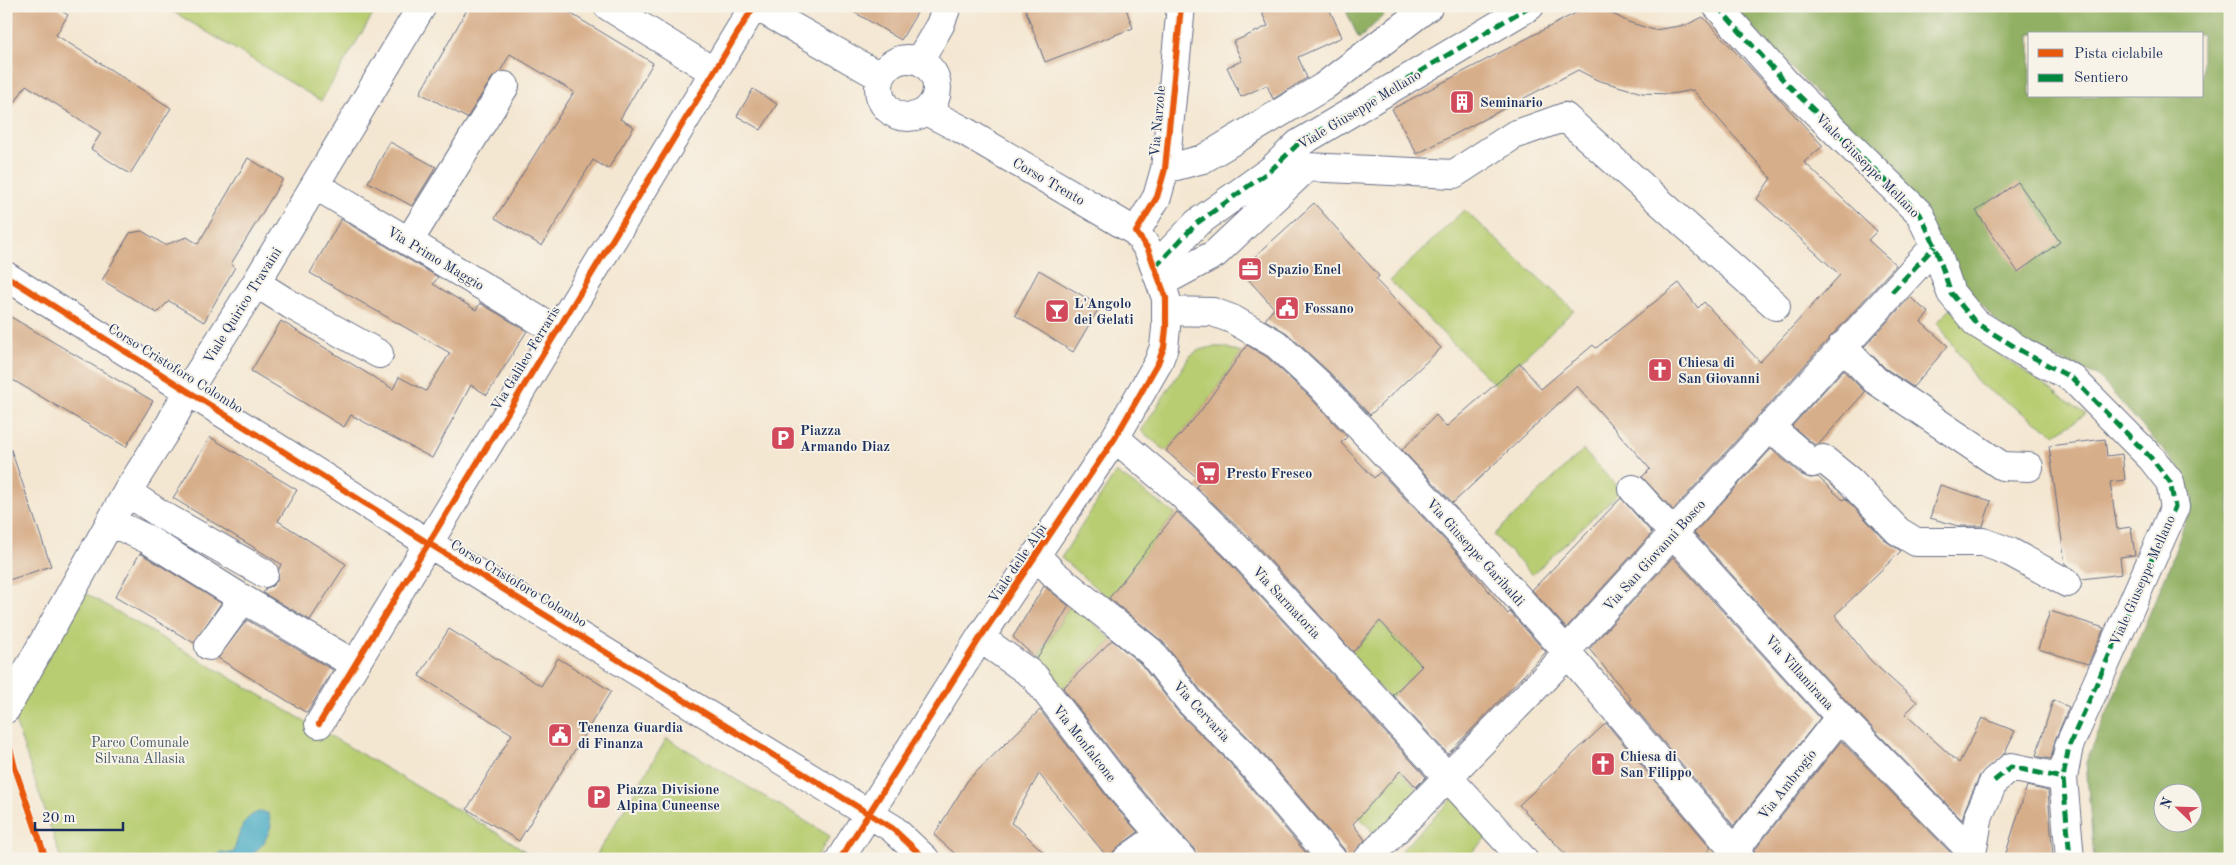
<svg xmlns="http://www.w3.org/2000/svg" width="2236" height="865" font-family="'Old Standard TT',serif">
<style>
.green{fill:#b8cd72;stroke:#6a7e68}
.forest{fill:#92b064;stroke:#567061;fill-rule:evenodd}
.water{fill:#43a9c3;stroke:#2f6c90}
.building{fill:#d7ae8a}
.lines{fill:none;stroke-linecap:round;stroke-linejoin:round}
.minor-casing{stroke:#676f87;stroke-width:30}
.minor{stroke:#fff;stroke-width:28}
.quiet{stroke:#00873e;stroke-width:5;stroke-dasharray:10 5;stroke-linecap:butt}
.cycleway-casing{stroke:#f7f3e8;stroke-width:9}
.cycleway{stroke:#e8590c;stroke-width:6}
.labels{text-anchor:middle;stroke-width:4;stroke-linejoin:round;paint-order:stroke}
.poi-label{font-size:14px;font-weight:bold;fill:#1b2f5e;stroke:#f7f3e8;text-anchor:start}
.street-label{font-size:14px;fill:#1b2f5e;stroke:#f7f3e8}
.park-label{font-size:14px;fill:#425663;stroke:#f7f3e8}
</style>
<rect width="100%" height="100%" fill="#f7f3e8"/>
<filter id="ink" filterUnits="userSpaceOnUse"><feTurbulence type="fractalNoise" baseFrequency=".02" numOctaves="2"/><feDisplacementMap in="SourceGraphic" scale="10" xChannelSelector="R" yChannelSelector="G"/><feConvolveMatrix kernelMatrix="1 2 1 2 8 2 1 2 1" color-interpolation-filters="sRGB"/></filter>
<filter id="wash" filterUnits="userSpaceOnUse"><feTurbulence type="fractalNoise" baseFrequency=".0096" numOctaves="4" result="noise"/><feDisplacementMap in="SourceGraphic" scale="20" xChannelSelector="R" yChannelSelector="G"/><feGaussianBlur stdDeviation="1.12" result="paint"/><feColorMatrix in="noise" values="0 0 0 0 0 0 0 0 0 0 0 0 0 0 0 0 0 1.4 0 .05"/><feComposite in="paint" operator="in"/></filter>
<g filter="url(#wash)">
<rect width="100%" height="100%" fill="#f4e7d2"/>
<path class="green" d="M 164,6 L 378,6 L 321,101 Z
M 1464,210 L 1574,310 L 1495,385 L 1390,281 Z
M 1953,307 L 1998,353 L 2086,414 L 2055,434 L 1979,384 L 1937,322 Z
M 1212,347 L 1225,347 L 1241,353 L 1200,412 L 1166,451 L 1141,431 L 1190,356 L 1199,350 Z
M 1583,450 L 1621,491 L 1532,575 L 1494,535 Z
M 1116,472 L 1175,514 L 1109,599 L 1061,558 Z
M 85,593 L 509,840 L 536,859 L 61,859 L 14,718 Z
M 1072,602 L 1112,640 L 1061,690 L 1037,661 Z
M 1380,621 L 1422,666 L 1390,698 L 1348,658 Z
M 667,738 L 830,836 L 816,859 L 594,859 Z
M 1400,770 L 1419,791 L 1377,836 L 1359,817 Z
M 1455,796 L 1491,834 L 1465,859 L 1393,859 Z"/>
<path class="forest" d="M 1344,6 L 1393,6 L 1359,39 Z
M 1732,6 L 2230,6 L 2230,859 L 2094,859 L 2086,762 L 2169,568 L 2193,498 L 2171,459 L 2097,375 L 2031,349 L 2005,331 L 1957,278 L 1885,165 ZM 2030,34 L 2202,34 L 2202,96 L 2030,96 ZM 2164,792 L 2194,792 L 2194,822 L 2164,822 Z"/>
<path class="water" d="M 262,811 L 269,814 L 271,826 L 268,834 L 263,844 L 248,859 L 210,859 L 221,852 L 233,853 C 240,835 240,816 262,811 Z"/>
<g id="blocks">
<path class="building" d="M 6,6 L 54,6 L 68,15 L 56,35 L 171,108 L 130,174 L 91,149 L 101,133 L 26,85 L 6,117 Z
M 469,6 L 558,6 L 653,63 L 620,119 L 634,127 L 608,169 L 593,160 L 542,246 L 495,218 L 574,92 L 510,54 L 500,72 L 492,78 L 467,118 L 420,93 Z
M 844,6 L 921,6 L 901,40 Z
M 1024,6 L 1125,6 L 1133,28 L 1045,62 Z
M 1277,6 L 1328,6 L 1342,37 L 1298,57 L 1307,78 L 1273,99 L 1267,85 L 1241,97 L 1227,67 L 1242,61 L 1233,42 L 1268,26 L 1262,13 Z
M 1589,6 L 1606,6 L 1613,14 L 1628,22 L 1654,30 L 1686,25 L 1703,17 L 1823,146 L 1804,162 L 1877,231 L 1868,240 L 1896,265 L 1673,510 L 1642,477 L 1650,469 L 1577,386 L 1453,503 L 1402,450 L 1436,415 L 1446,427 L 1520,363 L 1541,389 L 1593,345 L 1596,348 L 1679,283 L 1698,308 L 1704,302 L 1760,362 L 1840,275 L 1757,199 L 1771,178 L 1693,90 L 1671,94 L 1642,93 L 1597,80 L 1578,70 L 1417,154 L 1392,109 Z
M 753,89 L 777,104 L 761,130 L 737,116 Z
M 390,142 L 436,167 L 412,206 L 368,182 Z
M 248,158 L 283,179 L 231,264 L 235,267 L 204,322 L 169,301 L 157,313 L 102,280 L 130,233 L 142,231 L 165,245 L 187,237 L 198,244 Z
M 2018,182 L 2060,242 L 2018,272 L 1976,211 Z
M 1314,203 L 1379,276 L 1376,280 L 1441,348 L 1370,415 L 1330,373 L 1287,333 L 1265,320 L 1274,308 L 1240,270 Z
M 341,219 L 438,277 L 433,284 L 476,310 L 480,303 L 527,331 L 487,395 L 471,385 L 432,458 L 351,415 L 344,427 L 251,371 L 281,321 L 393,389 L 399,377 L 426,391 L 450,353 L 310,273 Z
M 1039,270 L 1100,306 L 1073,352 L 1015,315 Z
M 1910,297 L 1929,313 L 1921,322 L 1948,346 L 1913,387 L 1885,368 L 1864,347 Z
M 6,314 L 153,401 L 126,447 L 6,376 Z
M 1247,345 L 1267,357 L 1308,395 L 1347,437 L 1341,443 L 1374,478 L 1380,472 L 1456,552 L 1508,614 L 1510,612 L 1546,652 L 1448,754 L 1393,695 L 1422,666 L 1380,621 L 1353,652 L 1248,536 L 1196,487 L 1201,481 L 1166,451 L 1200,412 Z
M 1843,370 L 1865,392 L 1819,444 L 1815,445 L 1792,426 Z
M 210,437 L 297,490 L 278,521 L 346,564 L 310,620 L 263,593 L 266,588 L 272,586 L 277,581 L 279,569 L 281,564 L 173,498 Z
M 2105,439 L 2107,456 L 2122,454 L 2125,480 L 2110,482 L 2117,529 L 2131,527 L 2135,555 L 2120,557 L 2122,574 L 2082,579 L 2075,570 L 2065,564 L 2049,446 Z
M 6,447 L 10,447 L 51,566 L 6,581 Z
M 1771,449 L 1802,475 L 1810,478 L 1818,477 L 1843,500 L 1845,498 L 1887,542 L 1901,551 L 1835,615 L 1871,661 L 1917,702 L 1905,714 L 1959,763 L 1982,718 L 2015,731 L 2004,754 L 1980,775 L 1965,809 L 1962,820 L 1851,706 L 1694,533 Z
M 1940,485 L 1991,501 L 1983,526 L 1958,526 L 1930,518 Z
M 1621,498 L 1652,533 L 1566,628 L 1532,590 Z
M 1177,512 L 1225,558 L 1426,777 L 1416,787 L 1401,770 L 1353,824 L 1365,840 L 1350,859 L 1347,859 L 1344,849 L 1252,741 L 1202,692 L 1163,642 L 1109,598 Z
M 140,553 L 221,603 L 194,643 L 115,597 Z
M 1673,557 L 1820,718 L 1734,826 L 1629,701 L 1631,699 L 1589,649 Z
M 1044,586 L 1069,606 L 1037,659 L 1013,637 Z
M 2050,611 L 2104,628 L 2088,664 L 2038,649 Z
M 247,620 L 333,670 L 307,713 L 218,658 Z
M 449,629 L 541,686 L 558,658 L 611,691 L 519,841 L 467,809 L 512,734 L 419,676 Z
M 1112,640 L 1140,663 L 1178,712 L 1229,762 L 1311,859 L 1197,859 L 1194,849 L 1136,783 L 1063,688 Z
M 2053,700 L 2069,707 L 2055,740 L 2051,759 L 2036,756 Z
M 1040,710 L 1112,803 L 1138,832 L 1118,847 L 1113,852 L 1112,859 L 1109,859 L 1039,774 L 1011,823 L 1021,830 L 1050,859 L 961,859 L 934,835 L 968,780 Z
M 1606,723 L 1711,848 L 1700,859 L 1570,859 L 1519,805 Z
M 1841,741 L 1952,854 L 1949,859 L 1756,859 L 1754,851 Z
M 2027,786 L 2048,791 L 2053,859 L 2004,859 Z"/>
</g>
</g>
<g filter="url(#ink)">
<use href="#blocks" fill-opacity="0" stroke="#676f87" stroke-width="1"/>
<g class="lines">
<defs>
<path id="minor" d="M 608,6 L 714,72
M 756,6 L 881,77
M 1717,6 L 1786,83 L 1920,214 L 1935,246 L 1951,293 L 1976,323 L 2023,352 L 2072,378 L 2152,459 L 2170,482 L 2175,507 L 2069,746 L 2063,778 L 2070,859
M879 88a29 29 0 1 1 58 0a29 29 0 1 1-58 0Z
M 919,61 L 940,25 L 947,6
M 1165,169 L 1203,159 L 1323,87 L 1429,6
M 315,185 L 557,331
M 1136,232 L 1157,197 L 1165,169 L 1181,6
M 409,241 L 505,86
M 1155,267 L 1197,223 L 1271,170 L 1298,144 L 1530,6
M 6,276 L 428,543 L 892,828 L 925,859
M 256,283 L 291,305 L 379,354
M 1161,283 L 1215,254 L 1307,167 L 1454,174 L 1514,135 L 1565,117 L 1776,306
M 1167,311 L 1213,312 L 1232,319 L 1276,344 L 1319,384 L 1467,541 L 1566,651 L 1741,859
M 1842,346 L 1875,380 L 2002,466 L 2029,467
M 1769,426 L 1812,463 L 1823,459 L 1850,481 L 1898,531 L 1916,542 L 1983,542 L 2010,552 L 2067,583
M 1115,438 L 1179,492 L 1236,547 L 1523,859
M 1633,489 L 1840,717 L 1971,851
M 127,492 L 162,515 L 264,573
M 111,522 L 147,539 L 243,599 L 209,646
M 1037,556 L 1054,574 L 1151,652 L 1190,702 L 1240,751 L 1332,859
M 243,599 L 354,664
M 980,638 L 1034,676 L 1124,793 L 1182,859
M 6,709 L 127,492 L 170,424 L 188,390 L 256,283 L 422,6
M 319,724 L 754,6
M 1734,851 L 1840,717
M 840,859 L 980,638 L 1115,438 L 1158,363 L 1164,347 L 1166,328 L 1166,298 L 1148,249 L 1136,232 L 961,129 L 926,111
M 1127,859 L 1161,835
M 1368,859 L 1555,667 L 1566,651 L 1935,246
M 1971,859 L 1979,815 L 1994,781 L 2011,767 L 2063,778"/>
</defs>
<use href="#minor" class="minor-casing"/>
<use href="#minor" class="minor"/>
<path class="quiet" d="M 1717,6 L 1786,83 L 1920,214 L 1935,246 L 1951,293 L 1976,323 L 2023,352 L 2072,378 L 2152,459 L 2170,482 L 2175,507 L 2069,746 L 2063,778 L 2070,859
M 1155,267 L 1197,223 L 1271,170 L 1298,144 L 1530,6
M 1892,292 L 1935,246
M 1994,781 L 2011,767 L 2063,778"/>
<defs>
<path id="cycleway" d="M 6,276 L 428,543 L 892,828 L 925,859
M 319,724 L 754,6
M 6,732 L 15,768 L 46,859
M 840,859 L 980,638 L 1115,438 L 1158,363 L 1164,347 L 1166,328 L 1166,298 L 1148,249 L 1136,232 L 1157,197 L 1165,169 L 1181,6"/>
</defs>
<use href="#cycleway" class="cycleway-casing"/>
<use href="#cycleway" class="cycleway"/>
</g>
</g>
<defs>
<symbol id="building-square" viewBox="-11 -11 22 22"><rect x="-9" y="-9" width="18" height="18" rx="4" fill="#d1495b" stroke="#f7f3e8"/><path d="M-4-6H4V6H1V3H-1V6H-4ZM-2.5-4.3h1.7v1.8h-1.7ZM.8-4.3h1.7v1.8H.8ZM-2.5-1h1.7V.8h-1.7ZM.8-1h1.7V.8H.8Z" fill="#fff"/></symbol>
<symbol id="office-square" viewBox="-11 -11 22 22"><rect x="-9" y="-9" width="18" height="18" rx="4" fill="#d1495b" stroke="#f7f3e8"/><path d="M-6-3h4V-5.5h4V-3h4V5H-6ZM-1-4.5V-3h2v-1.5ZM-6 0V1H6V0Z" fill="#fff"/></symbol>
<symbol id="civic-square" viewBox="-11 -11 22 22"><rect x="-9" y="-9" width="18" height="18" rx="4" fill="#d1495b" stroke="#f7f3e8"/><path d="M-.6-6.5H3V-4.5H.6V-3L4-1V1h2V6H-6V1h2V-1L-.6-3ZM-1.2 2.5V6h2.4V2.5Z" fill="#fff"/></symbol>
<symbol id="bar-square" viewBox="-11 -11 22 22"><rect x="-9" y="-9" width="18" height="18" rx="4" fill="#d1495b" stroke="#f7f3e8"/><path d="M-6-5H6L.8 .8V4.5H3.5V6h-7V4.5H-.8V.8Z" fill="#fff"/></symbol>
<symbol id="church-square" viewBox="-11 -11 22 22"><rect x="-9" y="-9" width="18" height="18" rx="4" fill="#d1495b" stroke="#f7f3e8"/><path d="M-1.2-6h2.4v3.5h3.3v2.4h-3.3V6h-2.4V-.1h-3.3v-2.4h3.3Z" fill="#fff"/></symbol>
<symbol id="parking-square" viewBox="-11 -11 22 22"><rect x="-9" y="-9" width="18" height="18" rx="4" fill="#d1495b" stroke="#f7f3e8"/><path d="M-3.5-5.5H1a3.5 3.5 0 0 1 0 7H-1V5.5H-3.5ZM-1-3.4V-.6H.8a1.4 1.4 0 0 0 0-2.8Z" fill="#fff"/></symbol>
<symbol id="supermarket-square" viewBox="-11 -11 22 22"><rect x="-9" y="-9" width="18" height="18" rx="4" fill="#d1495b" stroke="#f7f3e8"/><path d="M-6-5.5h2.5l.6 2H6L4.5 2H-2.5L-4.4-4H-6ZM-1.5 3.2a1.3 1.3 0 1 0 .1 0ZM3 3.2a1.3 1.3 0 1 0 .1 0Z" fill="#fff"/></symbol>
</defs>
<g fill-rule="evenodd">
<use href="#building-square" x="1448" y="88" width="28" height="28"/>
<use href="#office-square" x="1236" y="255" width="28" height="28"/>
<use href="#civic-square" x="1273" y="294" width="28" height="28"/>
<use href="#bar-square" x="1043" y="297" width="28" height="28"/>
<use href="#church-square" x="1646" y="356" width="28" height="28"/>
<use href="#parking-square" x="769" y="424" width="28" height="28"/>
<use href="#supermarket-square" x="1194" y="459" width="28" height="28"/>
<use href="#civic-square" x="546" y="721" width="28" height="28"/>
<use href="#church-square" x="1589" y="750" width="28" height="28"/>
<use href="#parking-square" x="585" y="783" width="28" height="28"/>
</g>
<g class="labels">
<g class="poi-label">
<text x="1480" y="107">Seminario</text>
<text x="1268" y="274">Spazio Enel</text>
<text x="1074" y="308">L'Angolo<tspan x="1074" dy="16">dei Gelati</tspan></text>
<text x="1304" y="313">Fossano</text>
<text x="1678" y="367">Chiesa di<tspan x="1678" dy="16">San Giovanni</tspan></text>
<text x="800" y="435">Piazza<tspan x="800" dy="16">Armando Diaz</tspan></text>
<text x="1226" y="478">Presto Fresco</text>
<text x="578" y="732">Tenenza Guardia<tspan x="578" dy="16">di Finanza</tspan></text>
<text x="1620" y="761">Chiesa di<tspan x="1620" dy="16">San Filippo</tspan></text>
<text x="616" y="794">Piazza Divisione<tspan x="616" dy="16">Alpina Cuneense</tspan></text>
</g>
<g class="street-label">
<text transform="translate(1359 109) rotate(-31)" y="5">Viale Giuseppe Mellano</text>
<text transform="translate(1157 121) rotate(-85)" y="5">Via Narzole</text>
<text transform="translate(1868 165) rotate(45)" y="5">Viale Giuseppe Mellano</text>
<text transform="translate(1049 181) rotate(30)" y="5">Corso Trento</text>
<text transform="translate(436 258) rotate(31)" y="5">Via Primo Maggio</text>
<text transform="translate(242 305) rotate(-58)" y="5">Viale Quirico Travaini</text>
<text transform="translate(525 358) rotate(-59)" y="5">Via Galileo Ferraris</text>
<text transform="translate(176 368) rotate(32)" y="5">Corso Cristoforo Colombo</text>
<text transform="translate(1476 552) rotate(48)" y="5">Via Giuseppe Garibaldi</text>
<text transform="translate(1654 555) rotate(-48)" y="5">Via San Giovanni Bosco</text>
<text transform="translate(1017 563) rotate(-56)" y="5">Viale delle Alpi</text>
<text transform="translate(2142 580) rotate(-66)" y="5">Viale Giuseppe Mellano</text>
<text transform="translate(519 583) rotate(31)" y="5">Corso Cristoforo Colombo</text>
<text transform="translate(1287 602) rotate(47)" y="5">Via Sarmatoria</text>
<text transform="translate(1800 672) rotate(48)" y="5">Via Villamirana</text>
<text transform="translate(1202 711) rotate(47)" y="5">Via Cervaria</text>
<text transform="translate(1085 743) rotate(52)" y="5">Via Monfalcone</text>
<text transform="translate(1787 784) rotate(-52)" y="5">Via Ambrogio</text>
</g>
<g class="park-label">
<text x="140" y="747">Parco Comunale<tspan x="140" dy="16">Silvana Allasia</tspan></text>
</g>
</g>
<rect width="2236" height="865" fill="none" stroke="#f7f3e8" stroke-width="25"/>
<rect x="2028" y="32" width="175" height="65" fill="#f7f3e8" stroke="#9fa5b1"/>
<rect x="2038" y="49" width="25" height="8" fill="#e8590c" stroke="#9fa5b1"/>
<text x="2074" y="58" font-size="15" fill="#1b2f5e">Pista ciclabile</text>
<rect x="2038" y="74" width="25" height="8" fill="#00873e" stroke="#9fa5b1"/>
<text x="2074" y="82" font-size="15" fill="#1b2f5e">Sentiero</text>
<g transform="translate(2178 808) rotate(293)"><circle r="24" fill="#f7f3e8" stroke="#9fa5b1"/>
<path d="M0-4L9 19L0 12L-9 19Z" fill="#d1495b"/>
<text y="-8" font-size="14" font-weight="bold" text-anchor="middle" fill="#1b2f5e">N</text>
</g>
<path d="M35 822v8h88v-8" fill="none" stroke="#1b2f5e" stroke-width="2.5"/>
<text x="42" y="822" font-size="15" fill="#1b2f5e" stroke="#f7f3e8" stroke-width="4" paint-order="stroke">20 m</text>
</svg>
